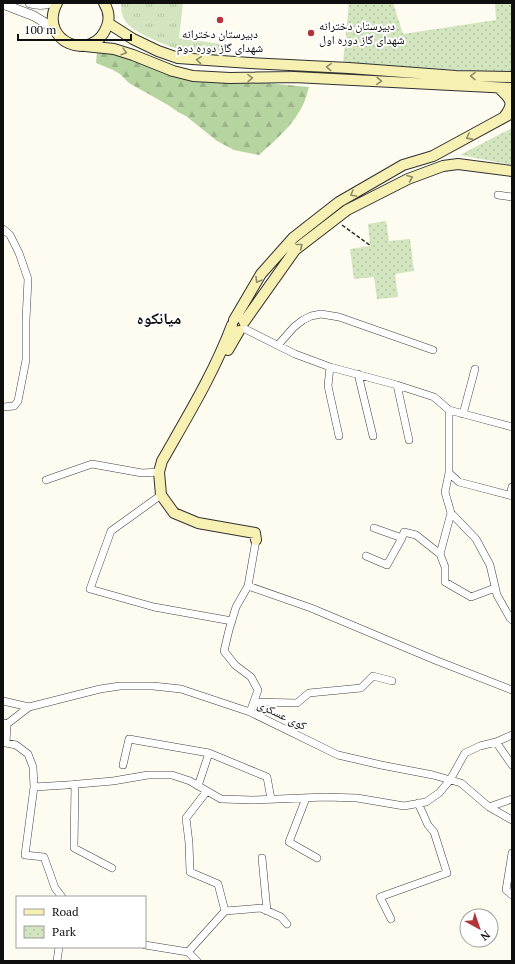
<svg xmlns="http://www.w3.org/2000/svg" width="515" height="964" font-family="'PT Serif','Noto Naskh Arabic',serif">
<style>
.grass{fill:url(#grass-tufts)}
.forest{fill:url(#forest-firs)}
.park{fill:url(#park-dots)}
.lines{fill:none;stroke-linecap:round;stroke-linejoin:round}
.minor-casing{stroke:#414141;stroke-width:8}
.tertiary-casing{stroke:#414141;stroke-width:10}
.secondary-casing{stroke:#303030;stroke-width:12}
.path{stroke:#303030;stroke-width:1.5;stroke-dasharray:4 2;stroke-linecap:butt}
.minor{stroke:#fff;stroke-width:7}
.tertiary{stroke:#fff;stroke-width:9}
.secondary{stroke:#f7f0b3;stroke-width:10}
.oneway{stroke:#8e8a69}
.poi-dot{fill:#b13438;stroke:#fff;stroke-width:1.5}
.labels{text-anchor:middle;stroke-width:4;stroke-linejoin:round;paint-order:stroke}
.poi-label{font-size:12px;fill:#0e0e0e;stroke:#fff;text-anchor:start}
.street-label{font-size:12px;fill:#0e0e0e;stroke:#fff}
.district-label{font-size:16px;font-weight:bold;fill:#0e0e0e;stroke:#fff}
</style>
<defs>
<pattern id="grass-tufts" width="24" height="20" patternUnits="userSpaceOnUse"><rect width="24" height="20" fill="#d2e5be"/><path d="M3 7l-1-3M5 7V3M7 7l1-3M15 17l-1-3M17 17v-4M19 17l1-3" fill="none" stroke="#b3c3a2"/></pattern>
<pattern id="forest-firs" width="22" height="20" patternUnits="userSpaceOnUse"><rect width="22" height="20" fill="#b6d49f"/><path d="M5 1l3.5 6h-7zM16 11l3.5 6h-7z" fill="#9bb588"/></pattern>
<pattern id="park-dots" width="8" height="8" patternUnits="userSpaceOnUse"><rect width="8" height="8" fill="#d2e5be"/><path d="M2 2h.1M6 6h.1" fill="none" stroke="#b3c3a2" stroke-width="1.8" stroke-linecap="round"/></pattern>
</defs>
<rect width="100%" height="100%" fill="#fefbf1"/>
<path class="grass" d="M 121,3 L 183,3 L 179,38 L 221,44 L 222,49 L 219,56 C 209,55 198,54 188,52 C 173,48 137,35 127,23 C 122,18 121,10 121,3 Z"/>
<path class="forest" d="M 110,50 L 197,77 L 309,87 C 307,93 306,99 303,105 C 293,125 276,140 259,155 L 234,150 L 217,141 L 186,116 L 178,112 L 168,105 L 129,83 L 120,74 L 113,70 L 96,63 L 97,52 Z"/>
<path class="park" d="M 349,3 L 393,3 L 403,34 L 496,20 L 495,3 L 512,3 L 512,73 L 343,63 Z
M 512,128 L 512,165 L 460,155 Z
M 386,221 L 389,241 L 410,239 L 414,271 L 395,274 L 398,297 L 377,299 L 374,277 L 354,279 L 350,249 L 370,246 L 368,224 Z"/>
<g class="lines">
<defs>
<path id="minor" d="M 498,195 L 512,197
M 3,229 L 10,235 L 19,253 L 28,279 L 26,320 L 26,360 L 18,401 L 14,406 L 3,407
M 243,328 L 295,354 L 330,367 L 397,385 L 434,397 L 449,410
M 278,345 L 294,327 L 303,320 L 311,316 L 321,314 L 339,317 L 433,350
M 330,367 L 328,386 L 339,436
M 358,374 L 373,436
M 397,385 L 409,440
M 463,414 L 475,369
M 512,427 L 449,410 L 449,473 L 445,492 L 451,513 L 476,539 L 490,565 L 497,595 L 510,618 L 512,620
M 449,473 L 459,482 L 512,496
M 46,480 L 92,464 L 142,473 L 159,472
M 161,495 L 111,531 L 90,589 L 154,607 L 232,621
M 510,495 L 512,487
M 451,513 L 440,554 L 445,567 L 445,582 L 471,597 L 495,588
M 374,528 L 402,538 L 404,532 L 416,535 L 440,554
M 366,556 L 387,565 L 402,538
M 248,586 L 311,608 L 435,660 L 512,690
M 3,701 L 29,707
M 254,702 L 297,703 L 309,693 L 361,688 L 373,676 L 392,681
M 250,712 L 258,690 L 251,677 L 235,665 L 224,651 L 229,630 L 236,607 L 248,586 L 256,540
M 3,723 L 7,724 L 29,707 L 100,689 L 120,686 L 153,686 L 181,689 L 250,712 L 338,755 L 381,765 L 433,775 L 461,783 L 489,807 L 512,820
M 7,724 L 6,743 L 16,745 L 28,754 L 33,767 L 34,787 L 25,855 L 44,857 L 55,888 L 62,897
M 496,742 L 512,765
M 123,765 L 129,739 L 209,753 L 267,777 L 271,799
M 75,784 L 74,848 L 112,868
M 198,786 L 209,753
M 34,787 L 67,785 L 113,781 L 148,775 L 172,775 L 190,781 L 207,791 L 221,799 L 253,800 L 325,797 L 357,798 L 404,806 L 426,802 L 439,793 L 450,780 L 465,753 L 480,746 L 496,742 L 512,735
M 306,798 L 289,842 L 317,858
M 489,807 L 512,799
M 512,853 L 506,890 L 512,895
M 262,858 L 267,911
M 225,911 L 261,908 L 281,917 L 287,924
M 391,919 L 380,897 L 447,873 L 434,832 L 428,825 L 418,803
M 145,945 L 188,952
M 57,961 L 59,947
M 197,961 L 188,952 L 225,911 L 218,884 L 190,872 L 189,843 L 186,818 L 207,791"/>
<path id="tertiary" d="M 30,3 C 37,5 44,5 50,3
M 3,4 L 34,16 L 47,24 L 57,33"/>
<path id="secondary" d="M 57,3 C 37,41 93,65 107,26 C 110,18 109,11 104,3
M 108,23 L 133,39 L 158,51 L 178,58 L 250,63 L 349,68 L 456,76 L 512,77
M 85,46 L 114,49 L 133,55 L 173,71 L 193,76 L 230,78 L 294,77 L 512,88
M 499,88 C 511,99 515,103 504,117
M 234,320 L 261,274 L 293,238 L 339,202 L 403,165 L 433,156 L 512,113
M 244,322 L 295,250 L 347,210 L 408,179 L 443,166 L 458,164 L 512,171
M 232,325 C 214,373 187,417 162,461 L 159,472 L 161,495 L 174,513 L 198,523 L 255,533 L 256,540
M 228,350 L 239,331"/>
</defs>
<use href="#minor" class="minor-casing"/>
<use href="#tertiary" class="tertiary-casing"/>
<use href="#secondary" class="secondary-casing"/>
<path class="path" d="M 342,225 L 371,246"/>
<use href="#minor" class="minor"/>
<use href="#tertiary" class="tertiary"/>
<use href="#secondary" class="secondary"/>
</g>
<defs><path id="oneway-chevron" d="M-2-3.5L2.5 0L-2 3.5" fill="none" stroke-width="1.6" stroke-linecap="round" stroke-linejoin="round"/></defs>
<g class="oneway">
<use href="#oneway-chevron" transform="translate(124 52) rotate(16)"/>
<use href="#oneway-chevron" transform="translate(199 60) rotate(-175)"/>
<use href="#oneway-chevron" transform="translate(329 67) rotate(-177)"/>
<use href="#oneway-chevron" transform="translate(473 76) rotate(-179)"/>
<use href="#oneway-chevron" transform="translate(250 78) rotate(-1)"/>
<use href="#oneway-chevron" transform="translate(379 81) rotate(3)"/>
<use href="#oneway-chevron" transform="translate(469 137) rotate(152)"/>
<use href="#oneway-chevron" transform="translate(410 178) rotate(-22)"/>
<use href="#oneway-chevron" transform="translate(353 194) rotate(150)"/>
<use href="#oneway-chevron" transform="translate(300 246) rotate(-38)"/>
<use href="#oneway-chevron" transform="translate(258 280) rotate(120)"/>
</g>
<g class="poi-dot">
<circle cx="220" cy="20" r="4"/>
<circle cx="311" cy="33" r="4"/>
</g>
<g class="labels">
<g class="poi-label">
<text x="319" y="30">دبیرستان دخترانه<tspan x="319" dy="14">شهدای گاز دوره اول</tspan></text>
<text x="220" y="38" text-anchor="middle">دبیرستان دخترانه<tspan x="220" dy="14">شهدای گاز دوره دوم</tspan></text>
</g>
<g class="street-label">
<text transform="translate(282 715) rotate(26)" y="4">کوی عسکری</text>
</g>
<g class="district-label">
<text x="159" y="324">میانکوه</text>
</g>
</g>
<rect width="515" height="964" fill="none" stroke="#0e0e0e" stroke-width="8"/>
<rect x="16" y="896" width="130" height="52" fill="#ffffff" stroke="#9f9f9f"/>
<rect x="24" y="909" width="20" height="6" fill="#f7f0b3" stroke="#9f9f9f"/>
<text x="52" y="916" font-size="12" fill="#0e0e0e">Road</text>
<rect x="24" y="926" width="20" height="12" fill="url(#park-dots)" stroke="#9f9f9f"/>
<text x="52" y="936" font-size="12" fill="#0e0e0e">Park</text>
<g transform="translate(479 928) rotate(140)"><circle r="19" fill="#ffffff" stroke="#9f9f9f"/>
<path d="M0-3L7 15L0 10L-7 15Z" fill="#b13438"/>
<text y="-6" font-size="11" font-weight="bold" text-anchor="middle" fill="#0e0e0e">N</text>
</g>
<path d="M18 34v6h113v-6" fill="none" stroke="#0e0e0e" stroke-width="2"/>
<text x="24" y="34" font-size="12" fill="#0e0e0e" stroke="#ffffff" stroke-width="3" paint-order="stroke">100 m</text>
</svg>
